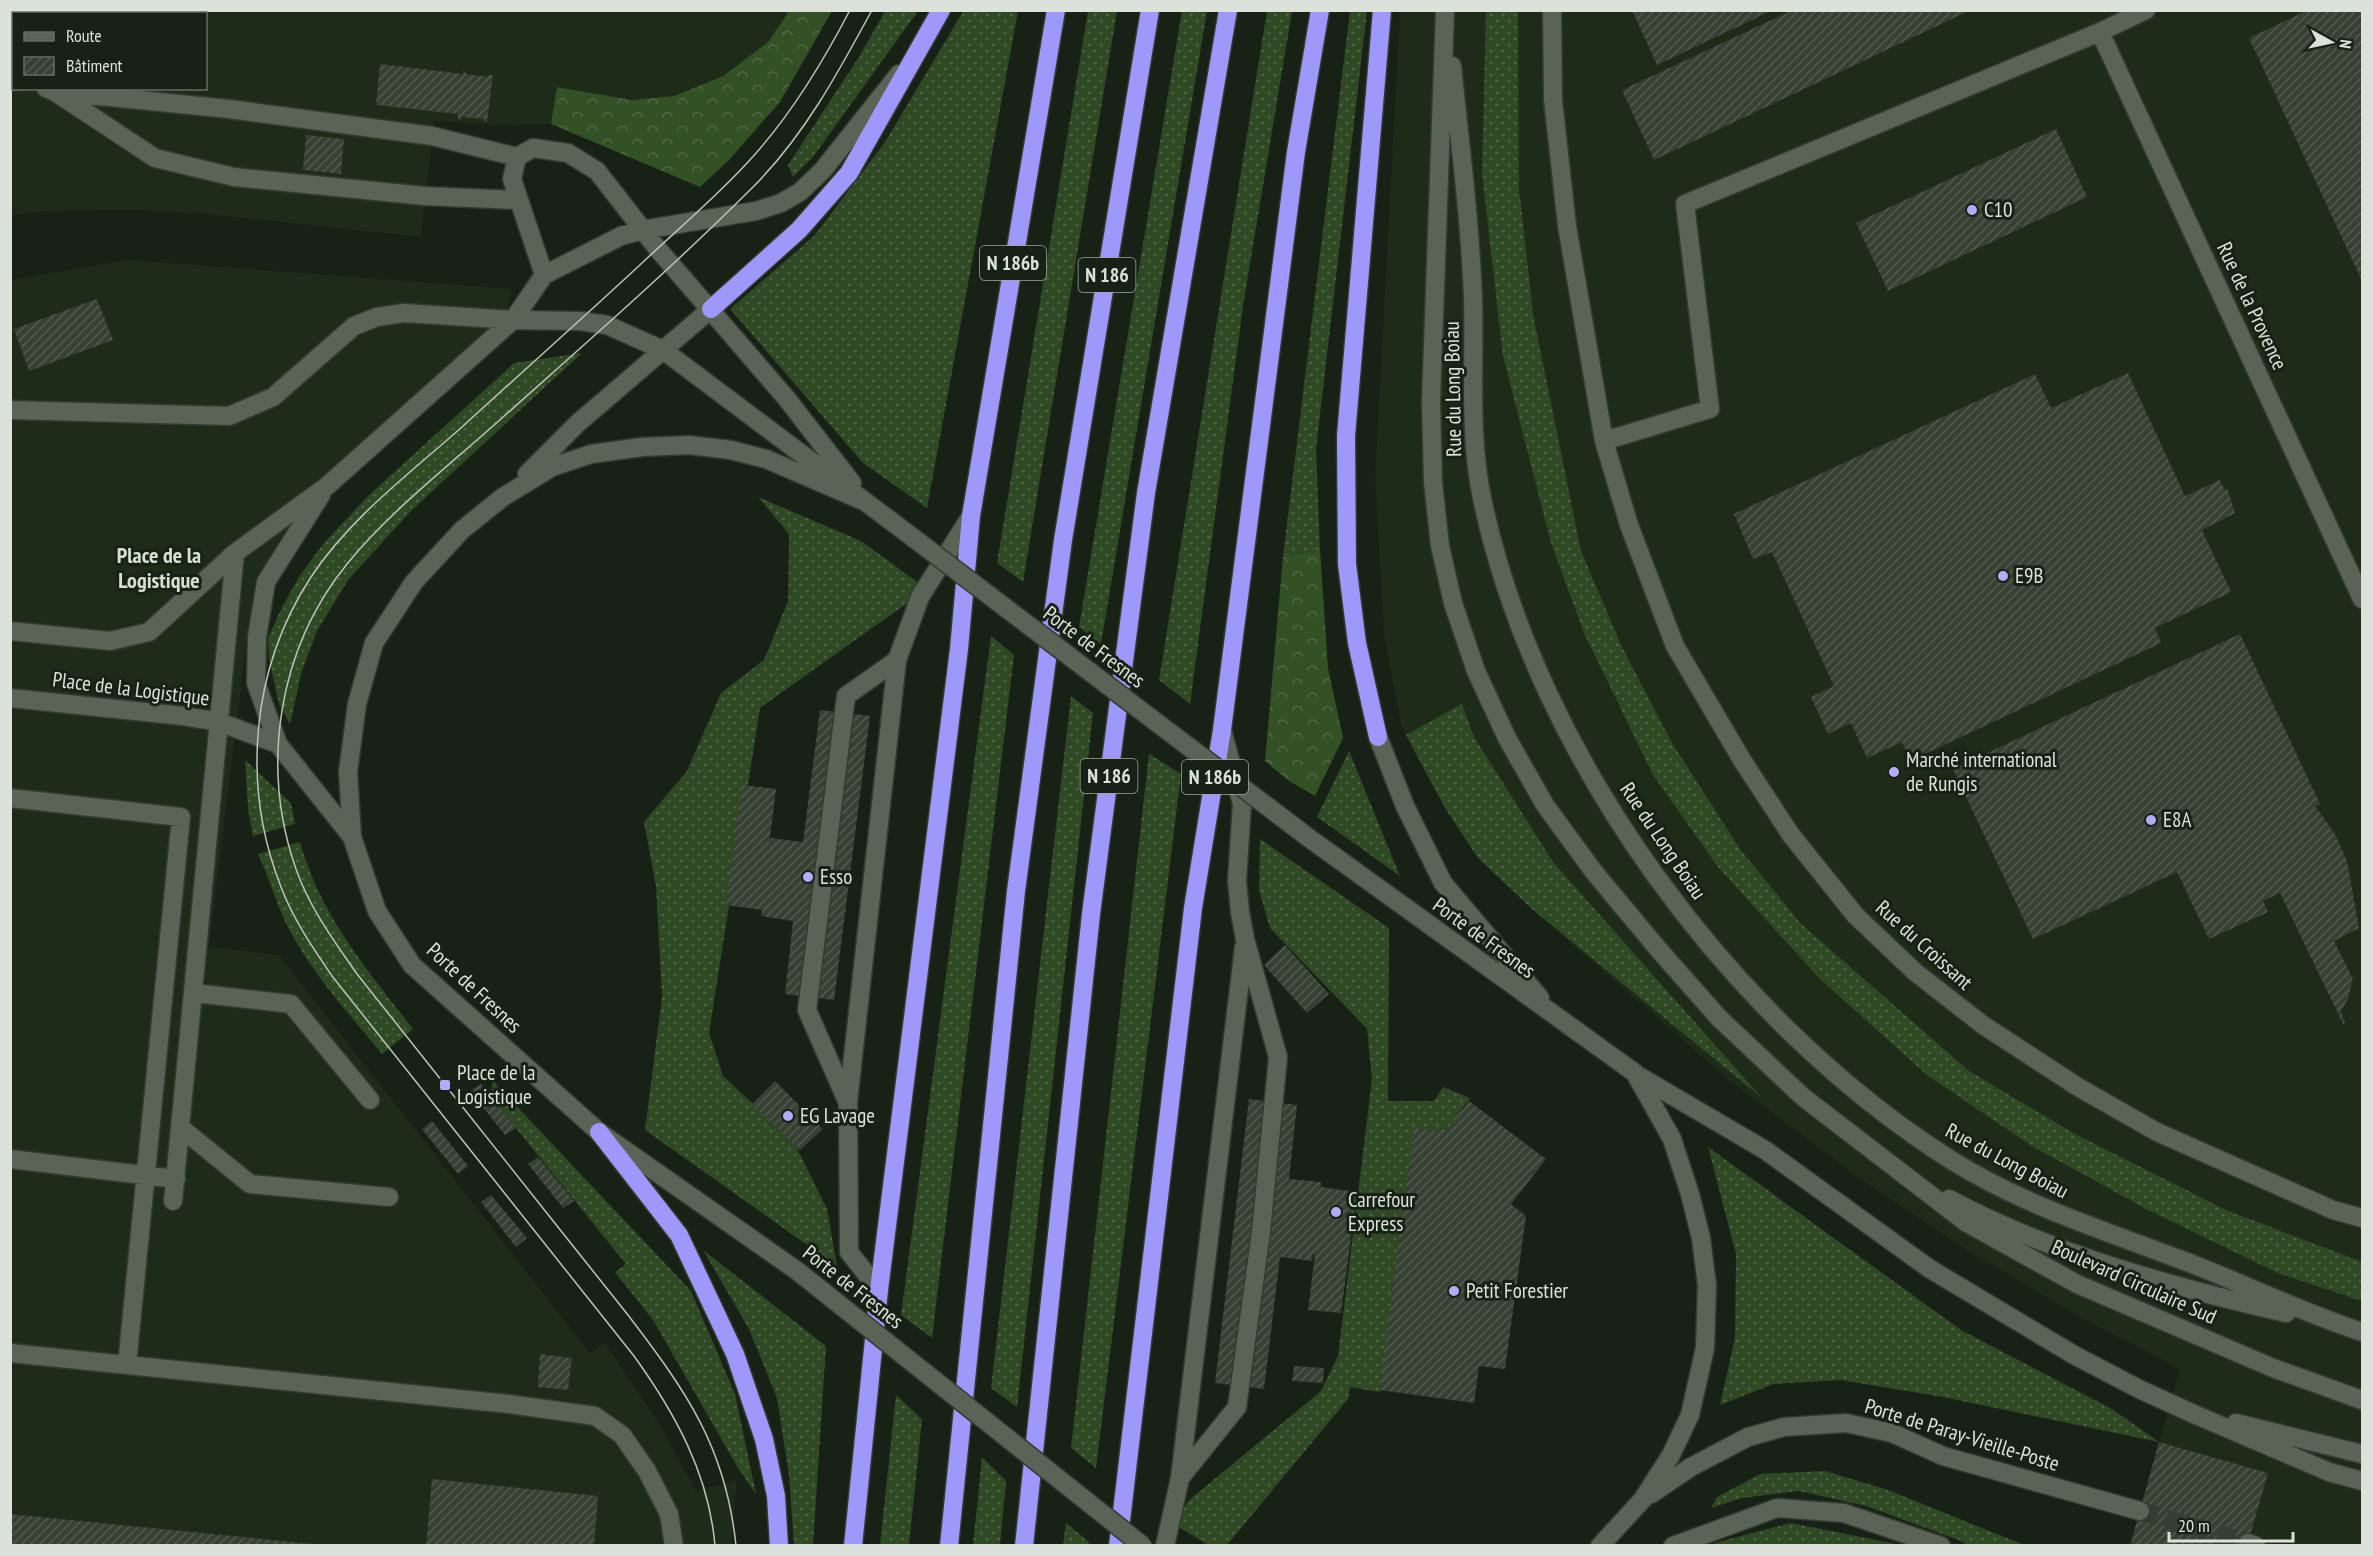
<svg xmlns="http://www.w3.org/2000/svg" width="2373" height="1556" font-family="'PT Sans Narrow',sans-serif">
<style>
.built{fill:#1e2b19;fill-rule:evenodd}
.grass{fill:url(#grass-dots)}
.forest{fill:url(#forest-crowns)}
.building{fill:url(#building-hatch)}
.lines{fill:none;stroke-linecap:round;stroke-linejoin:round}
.minor-tunnel{stroke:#353e33;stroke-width:18;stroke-dasharray:18 9;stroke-linecap:butt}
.minor-casing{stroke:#343a32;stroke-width:21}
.highway-casing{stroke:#343a32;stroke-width:21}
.minor{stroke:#5a6456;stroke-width:18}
.highway{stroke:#9f98fb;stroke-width:18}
.tram{stroke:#bcc3ba;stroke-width:1.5}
.minor-bridge-casing{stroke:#343a32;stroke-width:21;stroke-linecap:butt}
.minor-bridge{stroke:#5a6456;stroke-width:18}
.poi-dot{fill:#b1adfa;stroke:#182115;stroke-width:2}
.labels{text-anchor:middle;stroke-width:6;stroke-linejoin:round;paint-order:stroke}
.shield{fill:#182115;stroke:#a1a89f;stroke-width:1.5}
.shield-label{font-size:20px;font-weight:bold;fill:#dce2da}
.poi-label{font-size:21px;fill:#dce2da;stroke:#182115;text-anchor:start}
.street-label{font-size:21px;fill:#dce2da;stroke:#182115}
.neighbourhood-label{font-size:22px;font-weight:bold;fill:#d4e0d0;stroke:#182115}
</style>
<defs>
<pattern id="grass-dots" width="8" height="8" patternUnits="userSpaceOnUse" patternTransform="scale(1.5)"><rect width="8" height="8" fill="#304925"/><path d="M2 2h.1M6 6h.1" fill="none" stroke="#4d6344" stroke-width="1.8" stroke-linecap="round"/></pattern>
<pattern id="forest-crowns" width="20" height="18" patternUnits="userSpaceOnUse" patternTransform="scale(1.5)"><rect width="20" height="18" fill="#325125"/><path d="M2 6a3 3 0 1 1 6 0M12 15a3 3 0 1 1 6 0" fill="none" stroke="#4f6a44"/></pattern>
<pattern id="building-hatch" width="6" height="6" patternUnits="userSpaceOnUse" patternTransform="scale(1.5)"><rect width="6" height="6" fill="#364033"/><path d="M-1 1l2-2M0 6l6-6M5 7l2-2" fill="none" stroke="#525b50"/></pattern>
</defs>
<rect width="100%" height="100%" fill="#182115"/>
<path class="built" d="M 10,11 L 789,11 L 768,42 L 723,76 L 674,96 L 632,100 L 558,87 L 551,124 L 497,125 L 434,121 L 421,237 L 197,213 L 140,210 L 45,211 L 11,215 ZM 14,14 L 206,14 L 206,88 L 14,88 Z
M 1400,11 L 2362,11 L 2362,1545 L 2130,1545 L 2180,1369 L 2080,1317 L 1970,1252 L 1859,1178 L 1731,1082 L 1532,909 L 1478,858 L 1445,808 L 1402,728 L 1384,635 L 1375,478 Z
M 129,260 L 512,289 L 498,341 L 294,524 L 264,569 L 249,622 L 209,947 L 279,955 L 590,1353 L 605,1343 L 659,1423 L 696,1491 L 737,1480 L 731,1545 L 11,1546 L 11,280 Z"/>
<path class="grass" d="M 964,10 L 1018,11 L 927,508 L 863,463 L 730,309 L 815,235 L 885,142 Z
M 885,11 L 918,11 L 813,157 L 793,177 L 788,165 L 859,57 Z
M 1088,11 L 1117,11 L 1023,582 L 997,563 Z
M 1182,11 L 1207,11 L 1101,644 L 1079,627 Z
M 1267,11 L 1292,11 L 1243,306 L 1190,704 L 1159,680 Z
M 1350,11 L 1367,11 L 1316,449 L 1320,550 L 1283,556 Z
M 1486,11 L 1518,11 L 1519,188 L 1533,314 L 1581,551 L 1622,647 L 1672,743 L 1740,849 L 1801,924 L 1969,1071 L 2075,1134 L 2226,1210 L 2362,1262 L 2362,1301 L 2278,1273 L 2148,1210 L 2030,1145 L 1927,1075 L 1820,979 L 1718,867 L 1653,775 L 1584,633 L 1551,543 L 1503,356 L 1482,173 Z
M 582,353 L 411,511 L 348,580 L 317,631 L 301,674 L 290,724 L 279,704 L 269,659 L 268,638 L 282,607 L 299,577 L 323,544 L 369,495 L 514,363 Z
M 758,497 L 861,541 L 927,589 L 760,708 L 709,1033 L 723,1076 L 794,1142 L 827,1209 L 837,1266 L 645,1130 L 662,997 L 656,886 L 644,822 L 687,771 L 721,693 L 764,660 L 788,601 L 789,534 Z
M 991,636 L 1014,655 L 932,1338 L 901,1315 Z
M 1071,696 L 1093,713 L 1017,1407 L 991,1388 Z
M 1462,704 L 1474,737 L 1553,862 L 1762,1098 L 1532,909 L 1478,858 L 1445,808 L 1406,735 Z
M 1349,751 L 1400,876 L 1317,817 Z
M 1149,754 L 1181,774 L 1096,1468 L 1071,1448 Z
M 245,760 L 291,803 L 295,824 L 253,836 L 248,809 Z
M 1260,839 L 1389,928 L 1388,1101 L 1434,1101 L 1443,1087 L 1470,1098 L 1445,1133 L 1416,1129 L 1380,1392 L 1350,1387 L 1348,1399 L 1227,1545 L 1208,1545 L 1174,1524 L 1188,1501 L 1321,1391 L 1338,1356 L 1372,1079 L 1367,1029 L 1270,928 L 1259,890 Z
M 300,842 C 320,915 368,971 413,1029 L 382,1054 C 350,1015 314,976 290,931 C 277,907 270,879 258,854 Z
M 493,1081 L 691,1291 L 735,1394 L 756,1494 L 738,1468 L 653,1320 L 615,1272 L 626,1264 L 490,1096 Z
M 1708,1147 L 1961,1330 L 2112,1409 L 2159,1442 L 1943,1397 L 1841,1380 L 1773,1384 L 1720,1405 L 1735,1338 L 1736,1254 Z
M 703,1250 L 826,1346 L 813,1545 L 794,1545 L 789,1475 L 777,1398 L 749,1329 Z
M 896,1395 L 922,1419 L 909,1545 L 880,1545 Z
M 982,1457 L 1006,1481 L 1000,1545 L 973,1545 Z
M 1825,1471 L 1888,1490 L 2024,1545 L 1967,1545 L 1961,1541 L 1866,1506 L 1799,1491 L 1742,1498 L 1711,1508 L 1717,1497 L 1760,1474 Z
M 1066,1523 L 1089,1542 L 1088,1545 L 1063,1545 Z
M 1791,1523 L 1901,1545 L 1902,1545 L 1711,1545 L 1718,1542 Z"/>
<path class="forest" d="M 789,11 L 832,11 L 780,102 L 729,160 L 700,187 L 551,124 L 557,87 L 632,100 L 674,96 L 723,76 L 768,42 Z
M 1320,550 L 1328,668 L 1343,738 L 1315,796 L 1289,781 L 1265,761 L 1283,556 Z"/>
<path class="building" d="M 1632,10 L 1773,10 L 1657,65 Z
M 1793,10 L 1971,10 L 1654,160 L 1622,90 Z
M 2308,10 L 2362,10 L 2362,281 L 2249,38 Z
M 380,64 L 463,74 L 463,71 L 466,72 L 466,74 L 488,77 L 488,75 L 493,75 L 487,122 L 484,122 L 484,119 L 461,117 L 462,120 L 458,119 L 458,114 L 376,105 Z
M 2056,129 L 2087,197 L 1888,291 L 1856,223 Z
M 306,135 L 344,139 L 341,174 L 303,170 Z
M 97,299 L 113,340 L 29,371 L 14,329 Z
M 2128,373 L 2185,496 L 2220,480 L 2224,489 L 2228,490 L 2235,513 L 2202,530 L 2231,592 L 2155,628 L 2161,643 L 1910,761 L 1902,742 L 1867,758 L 1851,723 L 1828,734 L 1811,697 L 1834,686 L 1772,552 L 1753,559 L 1734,514 L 2035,374 L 2051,408 Z
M 2240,634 L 2320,804 L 2315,806 L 2335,834 L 2347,861 L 2359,928 L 2334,941 L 2353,979 L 2348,999 L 2341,1011 L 2345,1023 L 2343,1024 L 2280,893 L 2263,901 L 2268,912 L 2209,939 L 2177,872 L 2033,939 L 1953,769 Z
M 820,710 L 870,716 L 834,1000 L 785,994 L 793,921 L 761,916 L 762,910 L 726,905 L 742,785 L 776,789 L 769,845 L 771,838 L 803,842 Z
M 1285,945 L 1329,994 L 1307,1013 L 1264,965 Z
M 775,1081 L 823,1129 L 800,1150 L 752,1104 Z
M 481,1084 L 516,1128 L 505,1135 L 470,1091 Z
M 1249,1099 L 1297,1105 L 1289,1179 L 1321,1182 L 1321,1187 L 1357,1192 L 1341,1313 L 1308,1310 L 1315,1254 L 1313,1254 L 1312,1261 L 1280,1257 L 1264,1389 L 1215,1383 Z
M 1469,1101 L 1546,1159 L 1511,1204 L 1526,1216 L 1505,1369 L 1479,1366 L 1474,1403 L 1379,1390 L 1414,1128 L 1445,1132 Z
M 432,1121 L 468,1166 L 458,1174 L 422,1129 Z
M 538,1157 L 574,1201 L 563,1208 L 528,1164 Z
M 491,1195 L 527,1238 L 516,1247 L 481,1202 Z
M 540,1354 L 572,1358 L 568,1390 L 538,1387 Z
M 1294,1366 L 1324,1368 L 1323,1383 L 1292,1381 Z
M 2159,1442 L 2268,1473 L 2247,1546 L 2130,1546 Z
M 432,1479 L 598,1496 L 594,1546 L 426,1546 Z
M 10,1514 L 313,1544 L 313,1546 L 10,1546 Z"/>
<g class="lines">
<path class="minor-tunnel" d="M 2140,1511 L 2248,1543"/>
<defs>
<path id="minor" d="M 1445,10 L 1431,401 L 1433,482 L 1440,546 L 1453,603 L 1476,671 L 1507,738 L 1545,805 L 1594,872 L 1659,950 L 1719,1018 L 1803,1097 L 1967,1223 L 2077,1284 L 2273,1368 L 2362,1400
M 1552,10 L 1553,100 L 1567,226 L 1604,441
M 2146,10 L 2100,32 L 1685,204 L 1710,409 L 1604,441 L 1629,525 L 1675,646 L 1742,760 L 1791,835 L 1856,916 L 1915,972 L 1983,1025 L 2078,1087 L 2157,1132 L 2333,1210 L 2362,1218
M 2100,32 L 2362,599
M 1452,66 C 1460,143 1470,220 1473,298 C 1475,366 1468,436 1483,503 C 1538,758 1731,1021 1951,1160 C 2023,1205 2100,1229 2179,1259 C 2241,1282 2300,1312 2362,1332
M 10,82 L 14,81
M 46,88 L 55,92 L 155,158 L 234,177 L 425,196 L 518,200
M 60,92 L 229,109 L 432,136 L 517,157
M 544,275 L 512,179 L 517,157 L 533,148 L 568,153 L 597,171 L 657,248 L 787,399 L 852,483
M 10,410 L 229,416 L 273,397 L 354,326 L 377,317 L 404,313 L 513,320 L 544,275 L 621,236 L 642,230 L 756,211 L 781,203 L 800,192 L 823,170 L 899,74
M 527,474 L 578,423 L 711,309
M 10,631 L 110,641 L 149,632 L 235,553 L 327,486 L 513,320 L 580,321 L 607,325 L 663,350 L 895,524
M 10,698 L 183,716 L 219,722 L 278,744 L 352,837
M 1378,737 L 1405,806 L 1443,883 L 1540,998
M 278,744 L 256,683 L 257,637 L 266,582 L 321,495
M 10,798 L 181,817 L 127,1365
M 1309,838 L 1635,1073 L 1672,1139 L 1690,1194 L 1701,1238 L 1707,1285 L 1705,1348 L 1690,1415 L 1671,1455 L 1643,1499 L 1600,1546
M 194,993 L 291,1004 L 370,1100
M 1637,1075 L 1765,1150 L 1930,1269 L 2074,1355 L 2139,1389 L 2196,1415 L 2329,1472 L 2362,1481
M 847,1101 L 807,1010 L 846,696 L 897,660
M 181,1128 L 250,1184 L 389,1197
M 10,1159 L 176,1179
M 1949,1199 C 2052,1254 2173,1287 2286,1313
M 173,1201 L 235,553
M 796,1270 L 599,1132 L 412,965 L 377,911 L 352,837 L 348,772 L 357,704 L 374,643 L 414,582 L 462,530 L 503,497 L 552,467 L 591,454 L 642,447 L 689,445 L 731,450 L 766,459 L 866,502
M 879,1290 L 849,1252 L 848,1102 L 897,660 L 920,597 L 971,516
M 10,1353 L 509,1404 L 595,1416 L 622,1435 L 647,1471 L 669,1514 L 674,1546
M 2236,1423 L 2362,1454
M 1180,1478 L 1237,1407 L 1261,1232 L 1278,1057 L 1245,939 L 1240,912 L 1237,881 L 1242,804 L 1222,730
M 1651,1494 L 1691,1467 L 1748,1437 L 1784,1427 L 1846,1423 L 1892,1433 L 1943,1456 L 2140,1511
M 2248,1543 L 2256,1546
M 1165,1546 L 1180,1478 L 1244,947
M 1673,1546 L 1777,1508 L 1844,1513 L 1941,1546"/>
<path id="highway" d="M 711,309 L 799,230 L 849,173 L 941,10
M 1378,737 L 1357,643 L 1347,564 L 1346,436 L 1382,10
M 599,1132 L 679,1235 L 735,1354 L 764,1439 L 776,1496 L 779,1546
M 853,1546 L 879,1290 L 959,649 L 971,516 L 1056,10
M 949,1546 L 1016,891 L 1063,540 L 1150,10
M 1024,1546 L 1091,914 L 1146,493 L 1228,10
M 1118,1546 L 1193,908 L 1222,730 L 1296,152 L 1320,10"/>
</defs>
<use href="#minor" class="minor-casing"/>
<use href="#highway" class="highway-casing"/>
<use href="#minor" class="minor"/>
<use href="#highway" class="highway"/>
<path class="tram" d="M 715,1546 C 709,1474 675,1413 634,1356 L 332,976 C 313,948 293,919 281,887 C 241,785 251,669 311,577 C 350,518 409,474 462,427 C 522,372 583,318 642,263 C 678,229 715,198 748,162 C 789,118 822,64 850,10
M 736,1546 C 726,1447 686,1391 628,1315 C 601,1281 573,1246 546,1212 C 483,1133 420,1053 357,974 C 334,941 309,907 296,869 C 260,766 278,649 347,564 C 389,512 452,463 502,418 C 587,342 673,267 753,187 C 804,136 838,73 872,10"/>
<defs>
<path id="minor-bridge" d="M 895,524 L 1309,838
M 796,1270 L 1143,1546"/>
</defs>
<use href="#minor-bridge" class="minor-bridge-casing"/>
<use href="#minor-bridge" class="minor-bridge"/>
</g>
<g class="poi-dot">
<circle cx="1972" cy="210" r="6"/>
<circle cx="2003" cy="576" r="6"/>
<circle cx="1894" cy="772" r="6"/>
<circle cx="2151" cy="820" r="6"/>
<circle cx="808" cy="877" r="6"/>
<rect x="439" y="1079" width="12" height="12" rx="3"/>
<circle cx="788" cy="1116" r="6"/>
<circle cx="1336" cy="1212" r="6"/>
<circle cx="1454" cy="1291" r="6"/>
</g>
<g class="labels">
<g class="shield">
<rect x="980" y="246" width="66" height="34" rx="4.5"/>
<rect x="1078.5" y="258" width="57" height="34" rx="4.5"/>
<rect x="1080.5" y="759" width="57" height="34" rx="4.5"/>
<rect x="1182" y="760" width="66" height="34" rx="4.5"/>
</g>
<g class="shield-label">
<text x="1013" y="270">N 186b</text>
<text x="1107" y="282">N 186</text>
<text x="1109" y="783">N 186</text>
<text x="1215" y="784">N 186b</text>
</g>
<g class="poi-label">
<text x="1984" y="217">C10</text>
<text x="2015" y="583">E9B</text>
<text x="1906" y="767">Marché international<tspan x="1906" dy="24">de Rungis</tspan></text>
<text x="2163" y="827">E8A</text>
<text x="820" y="884">Esso</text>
<text x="457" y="1080">Place de la<tspan x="457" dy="24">Logistique</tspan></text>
<text x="800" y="1123">EG Lavage</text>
<text x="1348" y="1207">Carrefour<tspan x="1348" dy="24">Express</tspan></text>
<text x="1466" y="1298">Petit Forestier</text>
</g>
<g class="street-label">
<text transform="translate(2252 306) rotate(65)" y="7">Rue de la Provence</text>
<text transform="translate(1453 389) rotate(-91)" y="7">Rue du Long Boiau</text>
<text transform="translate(1094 647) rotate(37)" y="7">Porte de Fresnes</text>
<text transform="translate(131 689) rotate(7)" y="7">Place de la Logistique</text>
<text transform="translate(1663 841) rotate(56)" y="7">Rue du Long Boiau</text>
<text transform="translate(1484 938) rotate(36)" y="7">Porte de Fresnes</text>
<text transform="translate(1924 945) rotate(42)" y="7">Rue du Croissant</text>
<text transform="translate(474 988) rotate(43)" y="7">Porte de Fresnes</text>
<text transform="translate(2007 1161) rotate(28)" y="7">Rue du Long Boiau</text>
<text transform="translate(2134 1282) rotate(24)" y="7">Boulevard Circulaire Sud</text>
<text transform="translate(853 1287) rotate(38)" y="7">Porte de Fresnes</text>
<text transform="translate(1962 1435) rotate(17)" y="7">Porte de Paray-Vieille-Poste</text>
</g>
<g class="neighbourhood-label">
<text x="159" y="563">Place de la<tspan x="159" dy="25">Logistique</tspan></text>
</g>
</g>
<rect width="2373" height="1556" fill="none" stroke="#dce2da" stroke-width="24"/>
<rect x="12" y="12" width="195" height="78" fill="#182115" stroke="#666e64" stroke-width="1.5"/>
<rect x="24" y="32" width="30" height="9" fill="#5a6456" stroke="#666e64" stroke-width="1.5"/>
<text x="66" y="42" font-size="18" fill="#dce2da">Route</text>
<rect x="24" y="57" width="30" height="18" fill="url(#building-hatch)" stroke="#666e64" stroke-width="1.5"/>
<text x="66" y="72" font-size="18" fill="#dce2da">Bâtiment</text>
<g transform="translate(2331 42) rotate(98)" stroke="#182115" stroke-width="4.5" paint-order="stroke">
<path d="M0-4.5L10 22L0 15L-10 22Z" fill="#dce2da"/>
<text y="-9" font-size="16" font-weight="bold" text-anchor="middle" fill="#dce2da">N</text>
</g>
<path d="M2169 1532v9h124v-9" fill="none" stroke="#dce2da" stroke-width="3"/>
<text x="2178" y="1532" font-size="18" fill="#dce2da" stroke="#182115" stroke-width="4.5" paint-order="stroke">20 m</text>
</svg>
